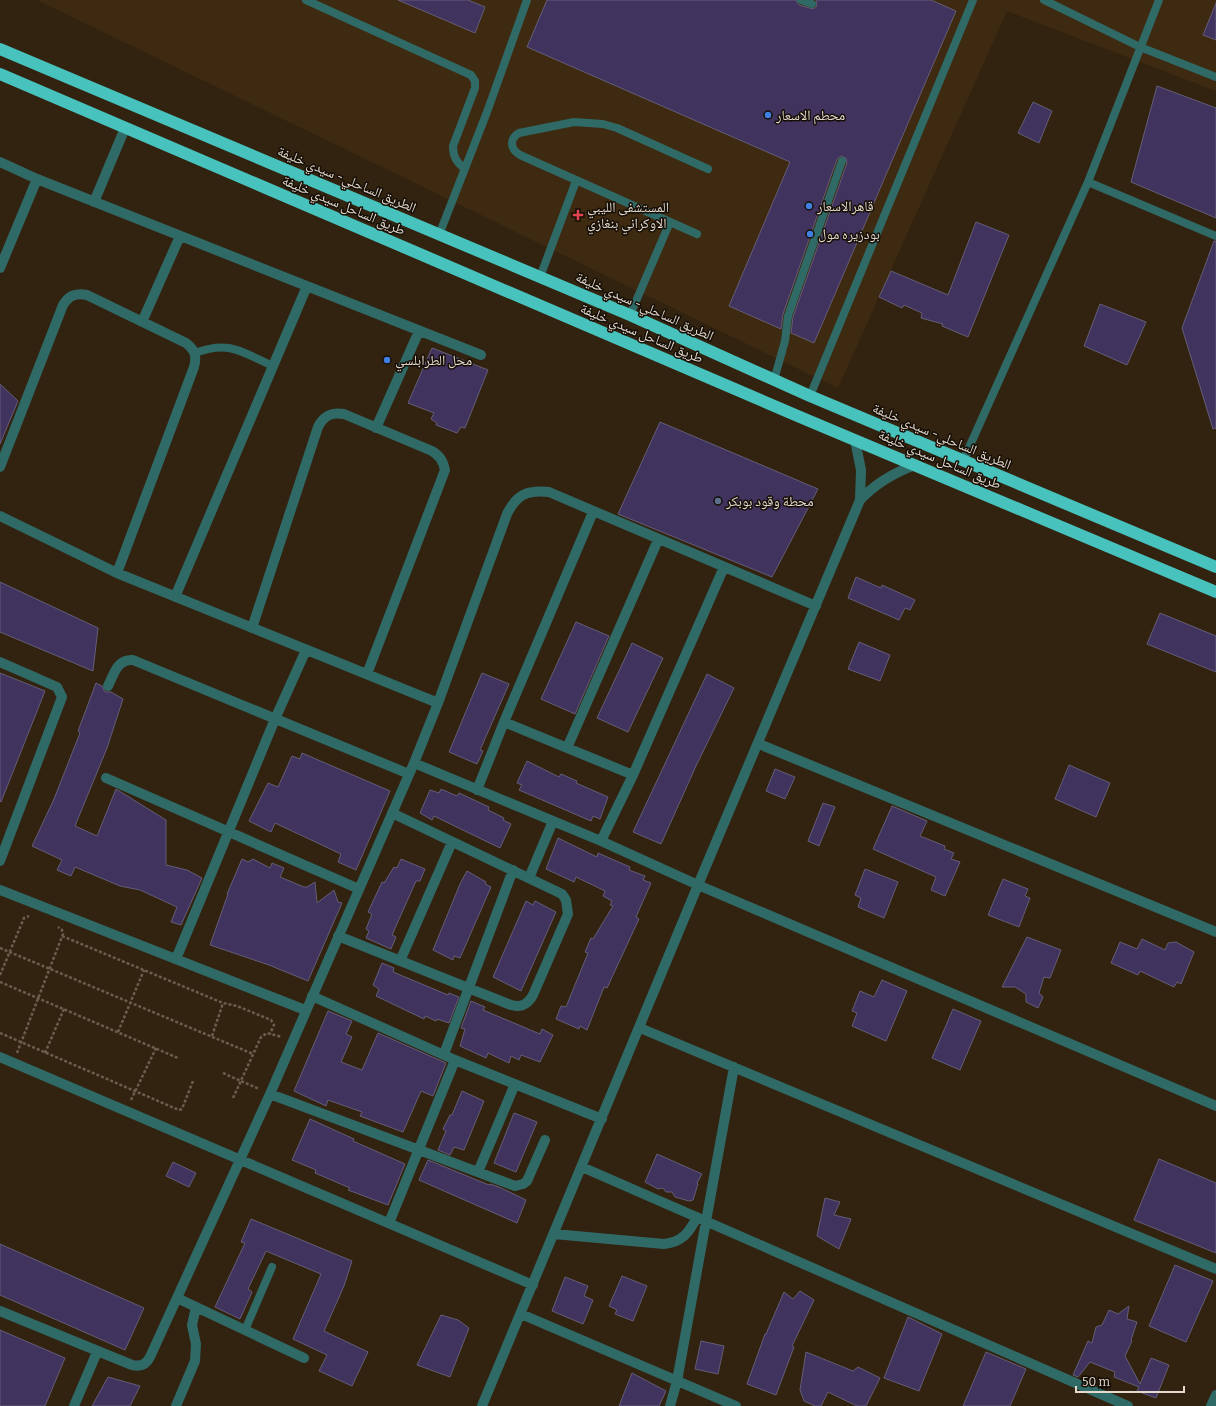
<svg xmlns="http://www.w3.org/2000/svg" width="1216" height="1406" font-family="Bitter,'Noto Naskh Arabic',serif">
<style>
.built{fill:#3e2a11}
.building{fill:#40335e;stroke:#645d76}
.lines{fill:none;stroke-linecap:round;stroke-linejoin:round}
.path{stroke:#6b5e4d;stroke-width:2.5;stroke-dasharray:3 2;stroke-linecap:butt}
.lane{stroke:#306a67;stroke-width:8}
.street{stroke:#306a67;stroke-width:10}
.highway{stroke:#47c2bc;stroke-width:12}
.shop-dot{fill:#3f7fe0;stroke:#150e06;stroke-width:1.5}
.health-dot{fill:#e0444e;stroke:#150e06;stroke-width:1.5}
.service-dot{fill:#5c6f8a;stroke:#150e06;stroke-width:1.5}
.labels{text-anchor:middle;stroke-width:3;stroke-linejoin:round;paint-order:stroke}
.poi-label{font-size:14px;fill:#e3d9cd;stroke:#150e06;text-anchor:start}
.street-label{font-size:14px;fill:#e3d9cd;stroke:#150e06}
</style>
<rect width="100%" height="100%" fill="#322310"/>
<path class="built" d="M 37,0 L 1216,0 L 1216,91 L 1007,11 L 838,388 Z"/>
<path class="building" d="M 398,0 L 468,0 L 485,7 L 475,33 Z
M 547,0 L 796,0 L 799,5 L 813,9 L 817,6 L 816,0 L 931,0 L 956,11 L 814,343 L 791,333 L 793,317 L 847,163 L 846,158 L 841,156 L 837,159 L 783,314 L 781,329 L 729,306 L 790,162 L 527,47 Z
M 1216,3 L 1216,40 L 1203,35 Z
M 1157,86 L 1216,108 L 1216,218 L 1131,182 Z
M 1033,102 L 1052,111 L 1039,143 L 1018,133 Z
M 976,222 L 1009,235 L 968,337 L 942,326 L 943,324 L 921,318 L 922,313 L 904,305 L 902,308 L 879,297 L 891,271 L 948,295 Z
M 1214,241 L 1216,241 L 1216,428 L 1213,429 L 1182,328 Z
M 1100,304 L 1146,322 L 1127,365 L 1084,346 Z
M 432,348 L 488,370 L 465,428 L 461,427 L 457,433 L 436,425 L 437,423 L 431,419 L 434,413 L 408,403 Z
M 0,384 L 18,401 L 0,444 Z
M 660,422 L 818,489 L 772,577 L 618,514 Z
M 856,577 L 881,588 L 882,585 L 915,600 L 910,610 L 905,608 L 899,620 L 848,598 Z
M 0,582 L 98,628 L 93,671 L 0,632 Z
M 1160,613 L 1216,636 L 1216,672 L 1147,644 Z
M 576,622 L 609,636 L 575,714 L 541,699 Z
M 859,642 L 890,655 L 880,681 L 848,669 Z
M 632,643 L 663,658 L 628,732 L 597,718 Z
M 0,673 L 45,691 L 1,802 L 0,801 Z
M 482,673 L 509,684 L 480,750 L 483,751 L 477,764 L 449,752 Z
M 707,674 L 734,688 L 696,766 L 661,844 L 633,832 Z
M 96,683 L 102,686 L 105,692 L 111,692 L 123,699 L 107,748 L 75,826 L 97,836 L 116,789 L 166,820 L 166,865 L 187,870 L 202,878 L 181,925 L 171,922 L 177,907 L 140,890 L 120,886 L 75,867 L 71,876 L 57,870 L 62,860 L 32,846 L 54,799 L 80,733 L 78,731 Z
M 302,753 L 390,791 L 356,870 L 338,862 L 341,854 L 275,823 L 271,832 L 249,821 L 268,783 L 278,787 L 292,756 L 300,759 Z
M 527,761 L 559,777 L 561,774 L 577,781 L 576,783 L 608,797 L 600,819 L 593,816 L 591,821 L 519,790 L 522,785 L 517,783 Z
M 1069,765 L 1110,783 L 1096,817 L 1055,799 Z
M 775,769 L 795,777 L 785,799 L 766,791 Z
M 441,789 L 457,796 L 459,793 L 489,807 L 488,810 L 504,818 L 503,820 L 511,824 L 500,848 L 434,816 L 432,820 L 420,813 L 430,790 L 439,793 Z
M 823,803 L 835,807 L 819,846 L 808,841 Z
M 892,806 L 927,821 L 920,836 L 945,846 L 944,849 L 954,853 L 951,859 L 960,862 L 945,896 L 931,890 L 936,877 L 873,849 Z
M 558,838 L 597,857 L 598,853 L 630,867 L 629,870 L 645,876 L 643,880 L 651,883 L 636,917 L 639,919 L 607,988 L 604,987 L 587,1030 L 580,1026 L 579,1029 L 556,1019 L 561,1006 L 566,1007 L 588,953 L 585,952 L 591,938 L 593,939 L 613,906 L 610,905 L 612,901 L 603,896 L 605,891 L 576,877 L 574,882 L 546,869 Z
M 242,859 L 248,862 L 253,859 L 270,868 L 272,863 L 284,868 L 280,877 L 304,887 L 307,887 L 315,882 L 317,903 L 334,890 L 338,902 L 342,903 L 308,981 L 269,965 L 210,945 L 228,894 L 227,894 Z
M 401,859 L 425,869 L 420,881 L 416,881 L 392,935 L 396,937 L 391,949 L 366,938 L 369,931 L 366,929 L 372,914 L 368,912 L 382,882 L 384,883 L 394,867 L 397,868 Z
M 865,869 L 898,882 L 884,918 L 858,907 L 861,898 L 855,895 Z
M 467,871 L 486,882 L 485,884 L 491,887 L 460,958 L 454,956 L 453,960 L 433,950 L 460,884 Z
M 1003,879 L 1028,889 L 1025,896 L 1030,898 L 1019,927 L 988,915 Z
M 526,901 L 533,905 L 535,901 L 556,912 L 521,991 L 493,977 Z
M 1027,937 L 1061,950 L 1050,978 L 1044,977 L 1039,993 L 1043,997 L 1038,1008 L 1026,1002 L 1026,994 L 1015,987 L 1002,987 Z
M 1142,939 L 1165,950 L 1168,943 L 1176,942 L 1194,952 L 1181,984 L 1177,982 L 1174,987 L 1140,971 L 1138,975 L 1111,963 L 1120,942 L 1137,949 Z
M 382,963 L 394,968 L 393,972 L 448,995 L 449,993 L 459,997 L 449,1023 L 437,1019 L 436,1021 L 425,1016 L 424,1019 L 376,996 L 379,989 L 373,985 Z
M 882,980 L 907,991 L 886,1041 L 852,1026 L 857,1013 L 852,1011 L 860,991 L 874,997 Z
M 471,1001 L 485,1007 L 483,1010 L 540,1034 L 542,1029 L 553,1035 L 540,1062 L 521,1055 L 519,1060 L 511,1056 L 509,1063 L 488,1053 L 486,1058 L 460,1046 L 465,1029 L 461,1028 Z
M 953,1009 L 981,1021 L 960,1070 L 932,1058 Z
M 328,1011 L 352,1021 L 346,1034 L 352,1037 L 341,1062 L 362,1070 L 378,1033 L 446,1063 L 433,1096 L 421,1091 L 403,1132 L 360,1116 L 362,1112 L 328,1100 L 326,1106 L 294,1091 Z
M 462,1091 L 484,1101 L 464,1150 L 454,1147 L 450,1155 L 438,1150 L 446,1131 L 443,1129 L 450,1115 L 452,1115 Z
M 514,1113 L 537,1122 L 516,1172 L 494,1163 Z
M 310,1119 L 354,1139 L 353,1141 L 405,1164 L 388,1205 L 348,1190 L 350,1188 L 315,1173 L 316,1170 L 292,1160 Z
M 657,1154 L 702,1174 L 697,1183 L 698,1184 L 693,1200 L 689,1201 L 675,1197 L 672,1192 L 666,1192 L 663,1188 L 658,1189 L 645,1182 Z
M 1159,1159 L 1216,1183 L 1216,1253 L 1134,1220 Z
M 428,1160 L 489,1185 L 490,1184 L 499,1187 L 526,1200 L 517,1223 L 419,1180 Z
M 173,1162 L 196,1173 L 189,1187 L 166,1176 Z
M 825,1198 L 840,1202 L 834,1215 L 851,1219 L 839,1249 L 817,1236 Z
M 251,1219 L 352,1261 L 344,1286 L 324,1331 L 368,1352 L 352,1386 L 319,1371 L 327,1355 L 293,1339 L 321,1274 L 266,1251 L 248,1289 L 252,1292 L 240,1319 L 215,1307 L 245,1243 L 241,1242 Z
M 0,1244 L 144,1308 L 125,1350 L 0,1295 Z
M 1175,1265 L 1213,1281 L 1186,1342 L 1149,1326 Z
M 622,1276 L 647,1286 L 633,1321 L 615,1314 L 617,1310 L 609,1306 Z
M 565,1277 L 588,1286 L 584,1296 L 593,1300 L 583,1324 L 552,1311 Z
M 800,1291 L 814,1300 L 792,1346 L 794,1347 L 776,1395 L 747,1384 L 765,1334 L 766,1334 L 784,1292 L 793,1299 Z
M 1129,1306 L 1127,1319 L 1137,1322 L 1131,1340 L 1132,1341 L 1125,1356 L 1140,1384 L 1151,1358 L 1169,1365 L 1156,1398 L 1137,1391 L 1139,1387 L 1114,1377 L 1115,1372 L 1090,1362 L 1078,1377 L 1073,1375 L 1088,1341 L 1092,1343 L 1096,1327 L 1102,1325 L 1109,1310 L 1118,1314 Z
M 441,1315 L 458,1320 L 469,1328 L 450,1377 L 417,1365 Z
M 908,1317 L 942,1334 L 919,1391 L 884,1378 Z
M 0,1330 L 65,1358 L 45,1406 L 0,1406 Z
M 701,1341 L 724,1346 L 718,1374 L 695,1369 Z
M 806,1352 L 853,1371 L 858,1367 L 880,1378 L 866,1406 L 857,1406 L 828,1392 L 821,1406 L 815,1406 L 804,1401 L 800,1390 Z
M 986,1352 L 1026,1369 L 1010,1406 L 963,1406 Z
M 632,1373 L 666,1391 L 659,1406 L 619,1406 Z
M 108,1377 L 140,1386 L 130,1406 L 92,1406 Z"/>
<g class="lines">
<path class="path" d="M 62,936 L 223,1003 L 237,1006 L 271,1020 L 274,1025 L 270,1034
M 0,948 L 253,1054
M 0,975 L 24,918 L 29,916
M 0,982 L 178,1058
M 118,1032 L 144,970
M 0,1033 L 179,1110 L 182,1109 L 193,1081
M 212,1036 L 223,1003
M 17,1053 L 63,934 L 62,930 L 58,927
M 45,1053 L 64,1009
M 223,1073 L 259,1089
M 233,1098 L 261,1037 L 267,1033 L 282,1037
M 131,1100 L 156,1048"/>
<path class="lane" d="M 306,0 L 471,75 L 475,81 L 475,88 L 453,146 C 453,156 456,162 464,168
M 801,0 L 812,4
M 1044,0 L 1140,47 L 1216,77
M 1088,182 L 1216,236
M 697,234 L 520,155 C 510,149 509,139 519,133 L 574,122 L 603,124 L 617,128 L 708,169
M 439,235 L 487,112 L 527,0
M 540,277 L 576,181
M 630,315 L 670,222
M 195,353 C 230,340 241,352 273,366
M 774,380 L 785,341 L 788,316 L 842,161
M 810,396 L 973,0
M 963,461 L 1088,182 L 1159,0
M 245,1330 L 272,1267"/>
<path class="street" d="M 0,162 L 37,179 L 481,355
M 94,202 L 125,128
M 0,268 L 37,179
M 142,322 L 180,236
M 376,428 L 419,331
M 0,467 L 63,305 C 69,295 76,293 87,295 L 186,343 C 195,350 197,356 194,367 L 117,573
M 860,500 C 876,483 893,473 915,465
M 0,516 L 117,573 L 438,703
M 175,597 L 307,286
M 252,628 L 318,427 C 324,415 332,412 344,414 L 432,451 C 440,456 443,461 445,470 L 367,674
M 0,662 L 57,687 L 62,697 L 0,861
M 108,686 C 114,674 117,659 133,660 L 409,774
M 504,722 L 633,775
M 759,744 L 1216,932
M 567,748 L 658,540
M 414,763 L 601,841 L 698,885 L 1216,1106
M 106,778 L 359,889
M 477,790 L 504,722 L 593,512
M 601,841 L 633,775 L 724,567
M 529,878 L 553,821
M 0,890 L 305,1010
M 338,936 L 511,1005 C 522,1008 528,1004 533,995 L 568,914 L 566,900 L 562,894 L 392,813
M 176,959 L 275,719 L 306,650
M 400,961 L 452,842
M 312,996 L 455,1060 L 602,1119
M 640,1028 L 1216,1269
M 444,1054 L 513,870
M 0,1057 L 533,1285
M 270,1094 L 515,1186 L 523,1184 L 527,1181 L 545,1140
M 582,1167 L 1128,1406
M 478,1172 L 515,1084
M 389,1223 L 455,1060
M 554,1234 L 664,1244 C 682,1242 689,1233 697,1217
M 177,1298 L 304,1358
M 0,1311 L 132,1365 C 140,1367 146,1365 150,1357 L 270,1094 L 414,763 L 438,703 L 507,514 C 517,494 527,490 549,492 L 816,606
M 521,1314 L 736,1406
M 74,1406 L 97,1352
M 176,1406 L 195,1361 L 196,1344 L 192,1325 L 196,1307
M 482,1406 L 698,885 L 860,500 L 861,470 L 855,440
M 670,1406 L 677,1381 L 734,1067
M 1211,1406 L 1216,1395"/>
<path class="highway" d="M 0,49 L 630,315 L 810,396 L 1216,567
M 0,74 L 800,417 L 1216,592"/>
</g>
<g class="shop-dot">
<circle cx="768" cy="115" r="4"/>
<circle cx="809" cy="206" r="4"/>
<circle cx="810" cy="234" r="4"/>
<circle cx="387" cy="360" r="4"/>
</g>
<path class="health-dot" d="M576 209h4v4h4v4h-4v4h-4v-4h-4v-4h4z"/>
<circle class="service-dot" cx="718" cy="501" r="4"/>
<g class="labels">
<g class="poi-label">
<text x="776" y="120">محطم الاسعار</text>
<text x="817" y="211">قاهرالاسعار</text>
<text x="587" y="212">المستشفى الليبي<tspan x="587" dy="16">الاوكراني بنغازي</tspan></text>
<text x="818" y="239">بودزيره مول</text>
<text x="395" y="365">محل الطرابلسي</text>
<text x="726" y="506">محطة وقود بوبكر</text>
</g>
<g class="street-label">
<text transform="translate(347 179) rotate(23)" y="5">الطريق الساحلي- سيدي خليفة</text>
<text transform="translate(344 205) rotate(23)" y="5">طريق الساحل سيدي خليفة</text>
<text transform="translate(645 306) rotate(24)" y="5">الطريق الساحلي- سيدي خليفة</text>
<text transform="translate(642 333) rotate(23)" y="5">طريق الساحل سيدي خليفة</text>
<text transform="translate(942 436) rotate(23)" y="5">الطريق الساحلي- سيدي خليفة</text>
<text transform="translate(940 459) rotate(23)" y="5">طريق الساحل سيدي خليفة</text>
</g>
</g>
<path d="M1076 1386v6h108v-6" fill="none" stroke="#e3d9cd" stroke-width="2"/>
<text x="1082" y="1386" font-size="12" fill="#e3d9cd" stroke="#150e06" stroke-width="3" paint-order="stroke">50 m</text>
</svg>
